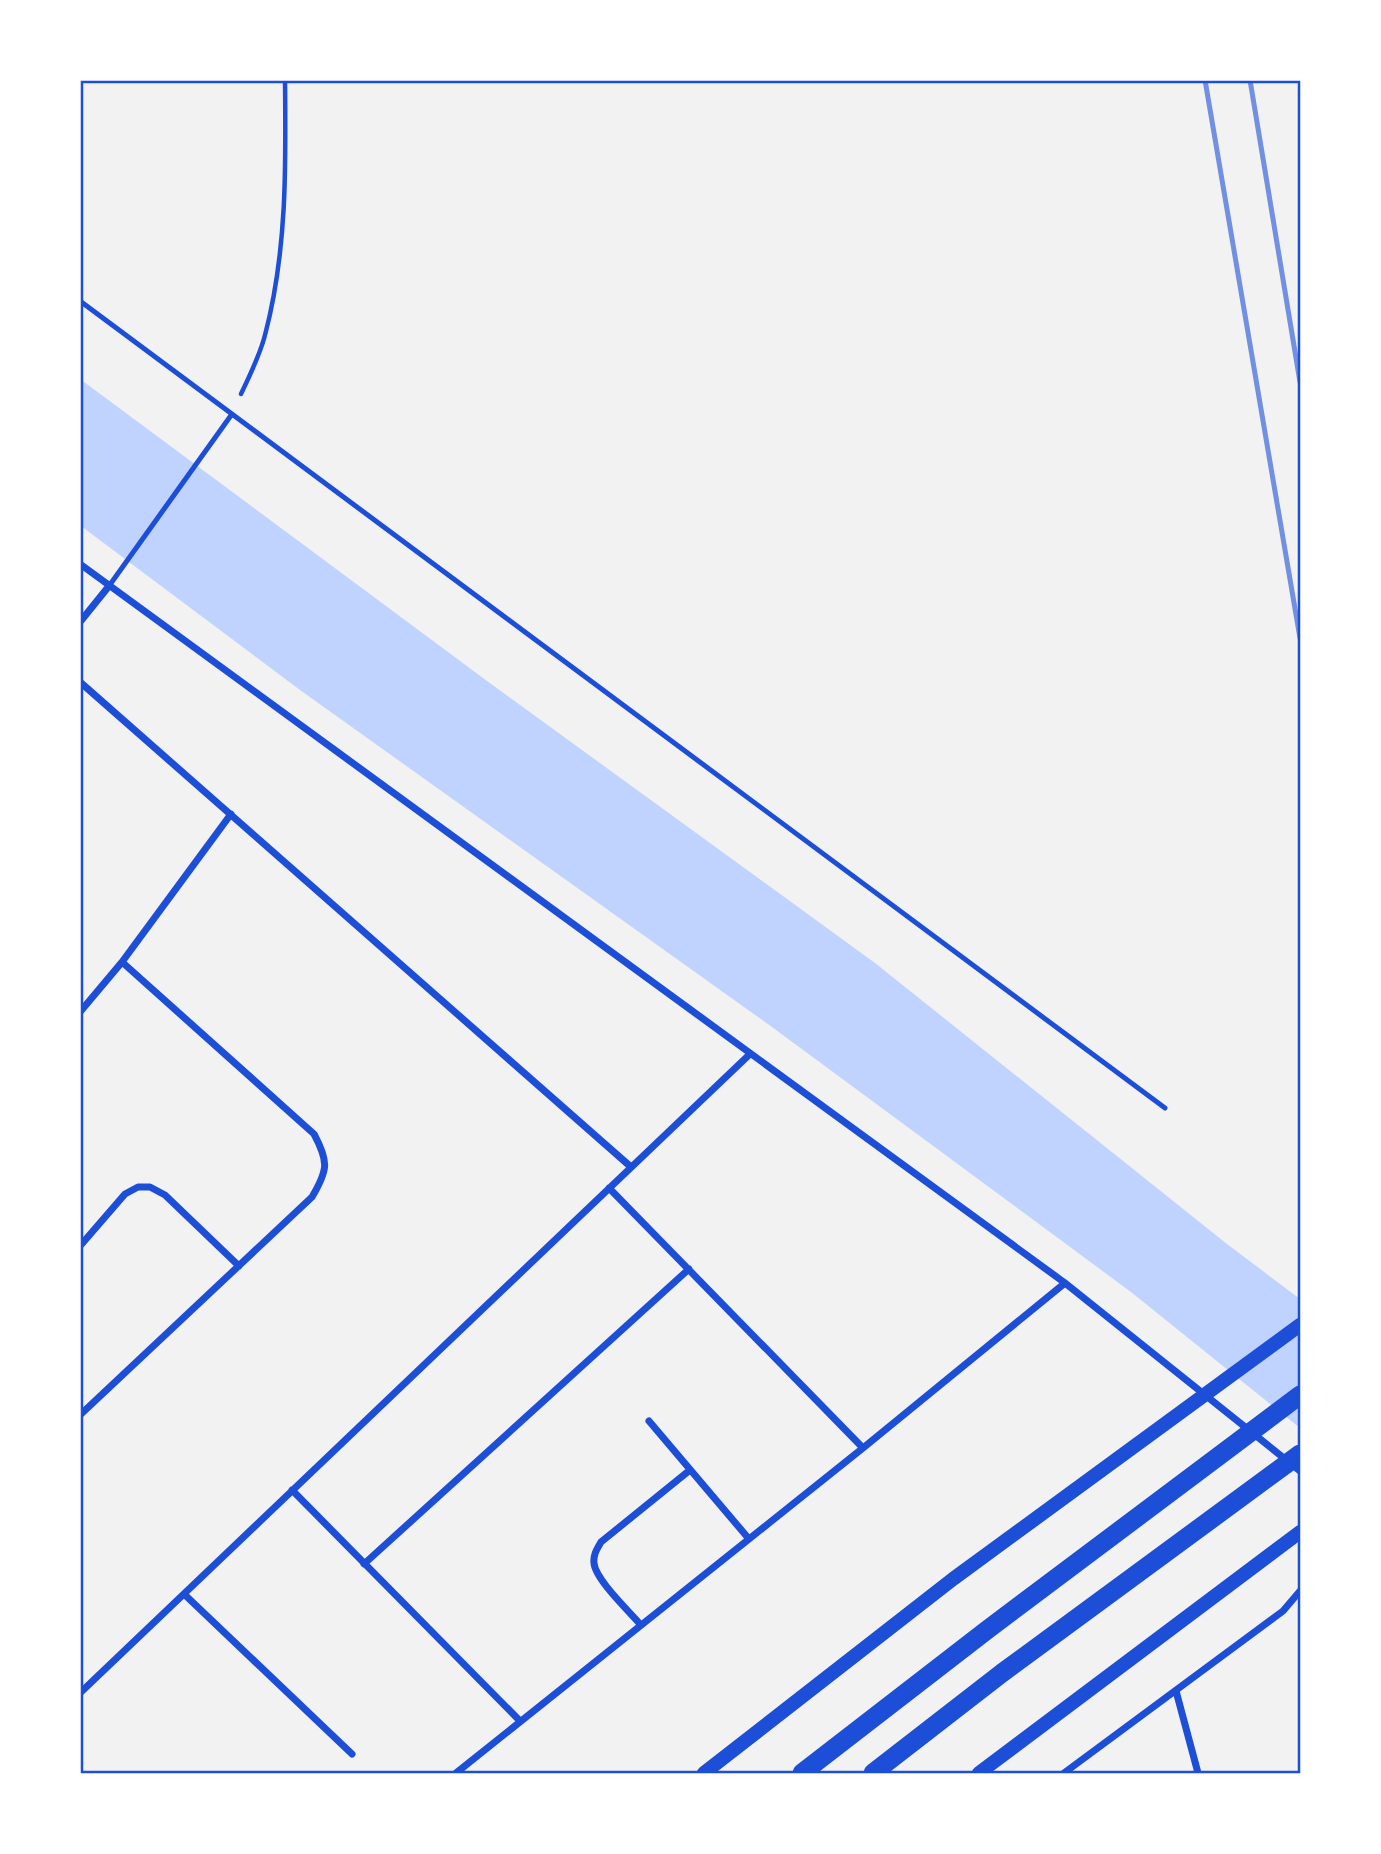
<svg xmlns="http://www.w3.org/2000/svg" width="1381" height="1854" font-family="Karla,sans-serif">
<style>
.water{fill:#bfd3fe}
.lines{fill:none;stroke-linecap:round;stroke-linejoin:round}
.path{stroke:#1d4ed8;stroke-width:4.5}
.service{stroke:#1d4ed8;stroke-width:5}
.minor{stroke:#1d4ed8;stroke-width:7}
.secondary{stroke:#1d4ed8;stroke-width:14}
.trunk{stroke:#1d4ed8;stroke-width:19}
.rail{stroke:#7290e2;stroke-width:5}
.neatline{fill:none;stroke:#1d4ed8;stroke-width:2.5}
</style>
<rect width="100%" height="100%" fill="#f2f2f2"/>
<path class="water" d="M 80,379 L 483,678 L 875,963 L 1227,1244 L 1300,1299 L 1300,1428 L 1131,1292 L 772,1027 L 300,690 L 81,526 Z"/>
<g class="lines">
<path class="path" d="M 241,394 C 250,375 260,355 265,335 C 287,252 286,166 285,80"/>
<path class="service" d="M 80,301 L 1165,1108
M 109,586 L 232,414"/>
<path class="minor" d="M 80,564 L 1065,1283 L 1300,1471
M 80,622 L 109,586
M 80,682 L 631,1167
M 80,1012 L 122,962
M 609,1188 L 863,1448
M 80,1246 L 125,1194 L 138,1187 L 150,1187 L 165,1195 L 239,1266
M 80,1415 L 312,1197 C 328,1170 329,1162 314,1134 L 122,962 L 231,814
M 649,1421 L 749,1539
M 292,1490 L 519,1720
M 364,1564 L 689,1269
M 184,1594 L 352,1754
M 640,1624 C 629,1611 595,1579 594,1563 C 593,1555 597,1549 601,1542 L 690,1470
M 1176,1691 L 1198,1773
M 80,1693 L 750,1054
M 456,1773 L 863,1448 L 1065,1283
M 1064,1773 L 1283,1611 L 1300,1591"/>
<path class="secondary" d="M 704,1773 L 953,1579 L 1300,1325
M 979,1773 L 1300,1532"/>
<path class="trunk" d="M 802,1773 L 987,1630 L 1300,1395
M 873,1773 L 1002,1673 L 1300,1454"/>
<path class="rail" d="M 1205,80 L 1300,638
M 1250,80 L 1300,382"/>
</g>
<rect width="1381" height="1854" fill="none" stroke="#ffffff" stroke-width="164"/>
<rect x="82" y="82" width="1217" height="1690" class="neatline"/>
</svg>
